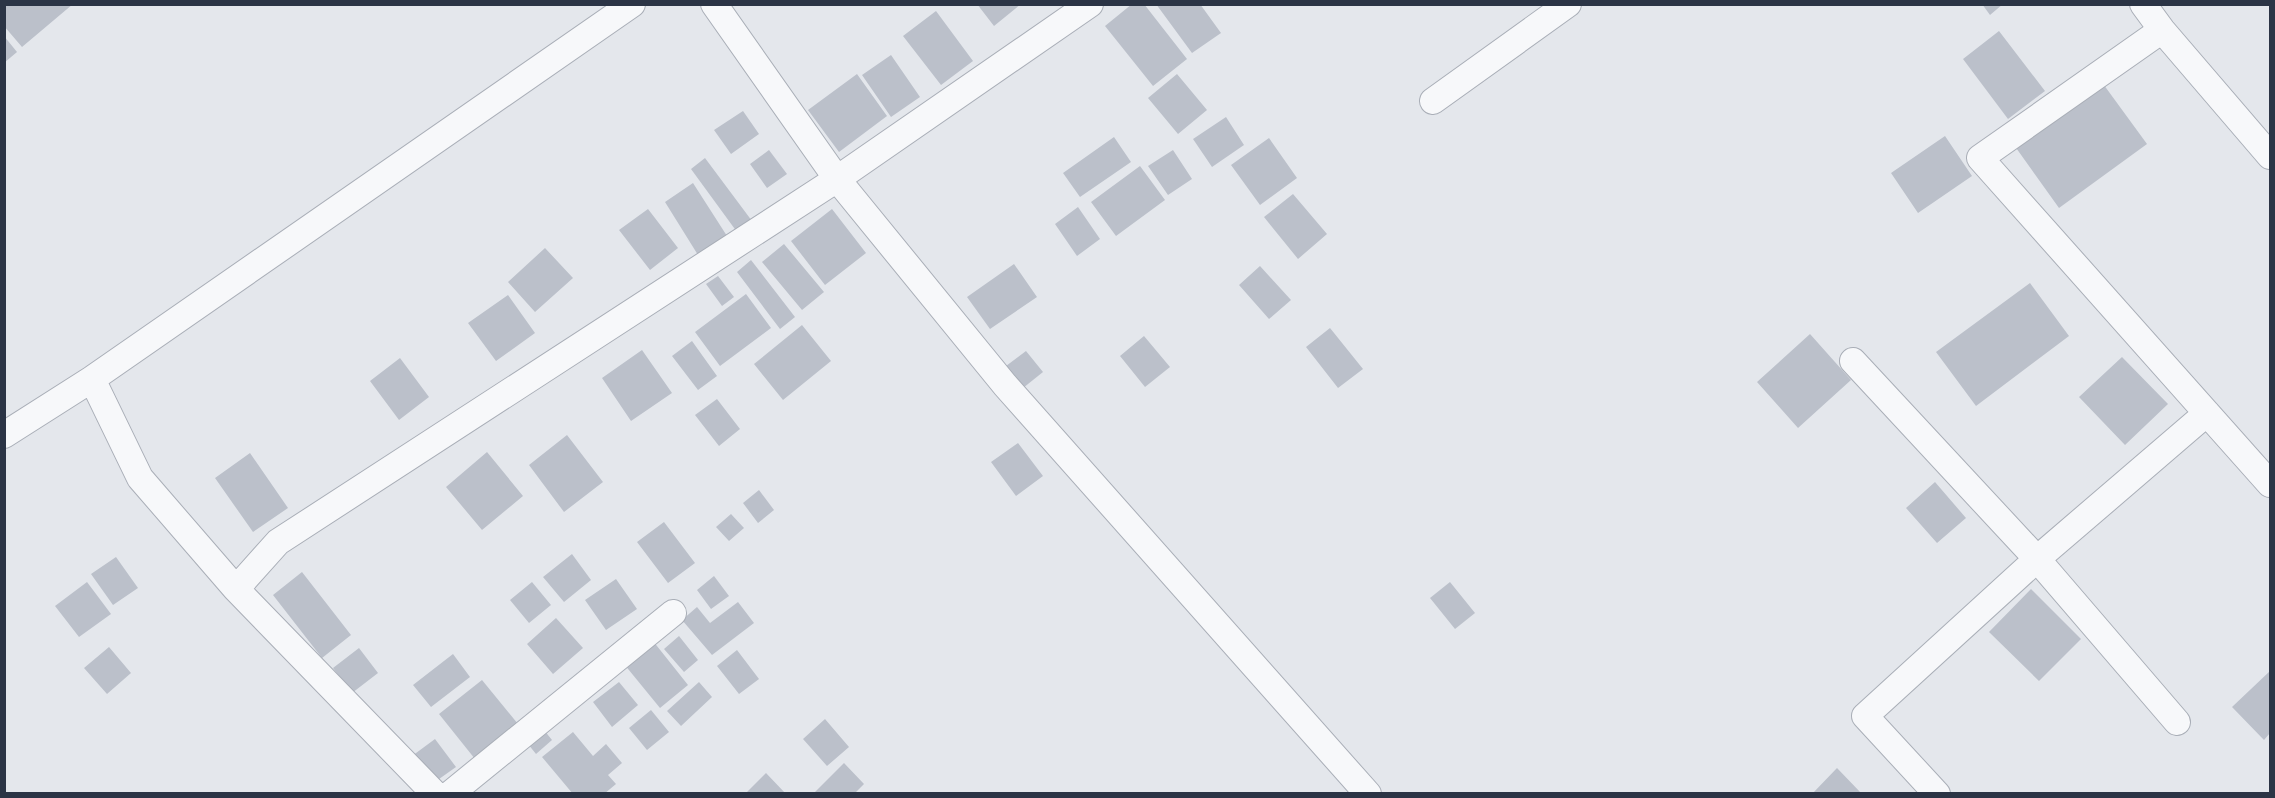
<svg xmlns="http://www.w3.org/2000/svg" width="2275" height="798" font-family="Ubuntu,sans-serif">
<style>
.building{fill:#bbc0ca}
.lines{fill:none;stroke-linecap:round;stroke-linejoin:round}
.street-casing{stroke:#a9aeb7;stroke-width:28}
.street{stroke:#f7f8fa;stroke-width:26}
</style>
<rect width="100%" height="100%" fill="#e4e7ec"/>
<path class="building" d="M 4,4 L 73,4 L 22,47 L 4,26 Z
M 977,4 L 1021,4 L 994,26 Z
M 1132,4 L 1144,4 L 1187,59 L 1153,86 L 1105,26 Z
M 1156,4 L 1200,4 L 1221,33 L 1192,53 Z
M 1982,4 L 2003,4 L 1990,15 Z
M 936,11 L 973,61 L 941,85 L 903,36 Z
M 1999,31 L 2045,91 L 2008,119 L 1963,59 Z
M 4,36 L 17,52 L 4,63 Z
M 891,55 L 920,97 L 891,117 L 862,75 Z
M 857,74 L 887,116 L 839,152 L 808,110 Z
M 1177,74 L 1207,110 L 1178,134 L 1148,98 Z
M 2101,81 L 2147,144 L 2059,208 L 2014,145 Z
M 743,111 L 759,134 L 731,154 L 714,130 Z
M 1226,117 L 1244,145 L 1212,167 L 1193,139 Z
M 1945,136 L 1972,176 L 1918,213 L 1891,173 Z
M 1114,137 L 1131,162 L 1080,197 L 1063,173 Z
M 1269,138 L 1297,178 L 1260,205 L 1231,165 Z
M 769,150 L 787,174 L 767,188 L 750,164 Z
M 1173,150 L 1192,179 L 1168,195 L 1148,166 Z
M 705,158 L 752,221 L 737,232 L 691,169 Z
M 1140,166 L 1165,200 L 1116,236 L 1091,202 Z
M 693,183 L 727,236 L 698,255 L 665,202 Z
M 1293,194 L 1327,234 L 1298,259 L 1264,217 Z
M 1078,207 L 1100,239 L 1077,256 L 1055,224 Z
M 648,209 L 678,248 L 650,270 L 619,230 Z
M 832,209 L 866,253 L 825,285 L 791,241 Z
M 784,244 L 824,292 L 802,310 L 762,262 Z
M 545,248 L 573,278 L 535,312 L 508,282 Z
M 751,260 L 795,317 L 780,329 L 737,272 Z
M 1014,264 L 1037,297 L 990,329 L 967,297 Z
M 1260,266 L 1291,300 L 1269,319 L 1239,285 Z
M 718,276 L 734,297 L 722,306 L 706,284 Z
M 2030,283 L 2069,336 L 1976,406 L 1936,352 Z
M 746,294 L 771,328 L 720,366 L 695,332 Z
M 508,295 L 535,333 L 496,361 L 468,323 Z
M 802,325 L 831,361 L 783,400 L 754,364 Z
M 1330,328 L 1363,369 L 1338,388 L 1306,347 Z
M 1810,334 L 1851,380 L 1798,428 L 1757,382 Z
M 1144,336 L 1170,367 L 1145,387 L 1120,356 Z
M 692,341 L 717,376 L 698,390 L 672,356 Z
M 642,350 L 672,393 L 631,421 L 602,378 Z
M 1026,351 L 1043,372 L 1023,388 L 1006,366 Z
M 2122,357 L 2168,404 L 2125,445 L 2079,397 Z
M 400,358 L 429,397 L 399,420 L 370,381 Z
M 717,399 L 740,429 L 719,446 L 695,415 Z
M 567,435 L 603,482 L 564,512 L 529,465 Z
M 1018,443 L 1043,476 L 1016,496 L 991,462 Z
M 487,452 L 523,496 L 482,530 L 446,487 Z
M 250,453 L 288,508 L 253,532 L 215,478 Z
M 1935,482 L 1966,518 L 1937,543 L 1906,508 Z
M 759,490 L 774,510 L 758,523 L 743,503 Z
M 731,514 L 744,528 L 729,541 L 716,527 Z
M 664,522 L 695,563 L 668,583 L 637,542 Z
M 572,554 L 591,580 L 564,602 L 543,577 Z
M 116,557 L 138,588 L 113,605 L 91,574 Z
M 302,572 L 351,635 L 322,658 L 273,595 Z
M 714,576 L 729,596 L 711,609 L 697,590 Z
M 616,579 L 637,609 L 606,630 L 585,600 Z
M 87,582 L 111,614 L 79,637 L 55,606 Z
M 532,582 L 551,605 L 529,623 L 510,600 Z
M 1450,582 L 1475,613 L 1455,629 L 1430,598 Z
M 2031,589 L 2081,639 L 2039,681 L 1989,632 Z
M 738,602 L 754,623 L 712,655 L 682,620 L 697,607 L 710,623 Z
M 556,618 L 583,648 L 553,674 L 527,644 Z
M 679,636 L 698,660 L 684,672 L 664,649 Z
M 653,641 L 688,685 L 660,708 L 624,664 Z
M 109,647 L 131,673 L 107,694 L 84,668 Z
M 359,648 L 378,673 L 352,693 L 333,668 Z
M 737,650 L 759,679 L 739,694 L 717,666 Z
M 453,654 L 470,677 L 431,707 L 413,685 Z
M 2270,671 L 2270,733 L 2264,740 L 2232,707 Z
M 482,680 L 518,724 L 475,759 L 439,714 Z
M 619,682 L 638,705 L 612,727 L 593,702 Z
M 699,682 L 712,697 L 681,726 L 667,711 Z
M 651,710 L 669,732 L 647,750 L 629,728 Z
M 825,719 L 849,747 L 827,766 L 803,739 Z
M 540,725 L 552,740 L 536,754 L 524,739 Z
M 573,732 L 593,756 L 606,744 L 622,763 L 608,775 L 616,784 L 604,794 L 573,794 L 542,757 Z
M 435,739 L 456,767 L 432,784 L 412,756 Z
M 844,763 L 864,784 L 854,794 L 813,794 Z
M 1837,768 L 1862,794 L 1812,794 Z
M 766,773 L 786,794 L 745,794 Z"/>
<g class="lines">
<defs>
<path id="street" d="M 714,4 L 837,179 L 1005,385 L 1368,794
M 2143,4 L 2162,30 L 2270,156
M 2162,30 L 1980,158 L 2270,484
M 1433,101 L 1568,4
M 1853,361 L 2037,559 L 2177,722
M 92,379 L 140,478 L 236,589
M 4,435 L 92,379 L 632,4
M 435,794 L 236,589 L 278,542 L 837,179 L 1090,4
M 450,794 L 673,613
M 1937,794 L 1865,716 L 2037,559 L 2207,413"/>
</defs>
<use href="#street" class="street-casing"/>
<use href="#street" class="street"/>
</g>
<rect width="2275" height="798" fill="none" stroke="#2b3445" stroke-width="12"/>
</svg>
